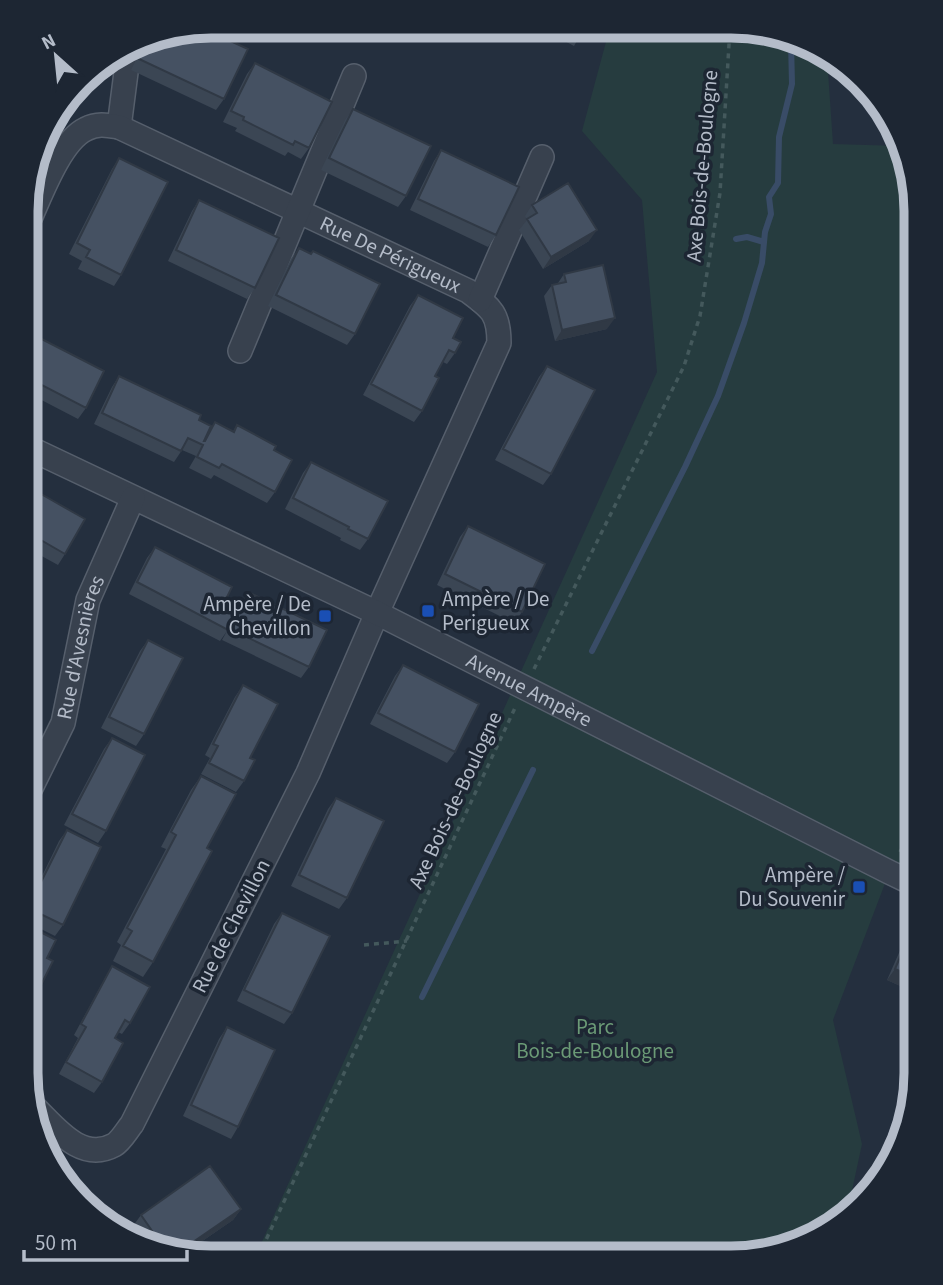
<svg xmlns="http://www.w3.org/2000/svg" width="943" height="1285" font-family="'Source Sans 3',sans-serif">
<style>
.green{fill:#263c3f}
.lines{fill:none;stroke-linecap:round;stroke-linejoin:round}
.stream{stroke:#394c67;stroke-width:6}
.minor-casing{stroke:#565f6c;stroke-width:26}
.path{stroke:#44595c;stroke-width:3.5;stroke-dasharray:5 5;stroke-linecap:butt}
.minor{stroke:#38414e;stroke-width:23}
.wall{fill:#3b4654}
.shaded-wall{fill:#303945}
.building{fill:#455162;stroke:#303945;stroke-width:2}
.transit-dot{fill:#1a4fb4;stroke:#1d2633;stroke-width:2.5}
.labels{text-anchor:middle;stroke-width:7;stroke-linejoin:round;paint-order:stroke}
.street-label{font-size:21px;fill:#b4bcc9;stroke:#1d2633}
.poi-label{font-size:21px;fill:#b4bcc9;stroke:#1d2633;text-anchor:end}
.park-label{font-size:21px;fill:#6b9a76;stroke:#1d2633}
.rim{fill:none;stroke:#b4bcc9;stroke-width:9}
</style>
<rect width="100%" height="100%" fill="#242f3e"/>
<path class="green" d="M 610,27 L 756,28 L 827,57 L 833,144 L 901,146 L 917,211 L 916,885 L 889,873 L 833,1020 L 862,1144 L 848,1209 L 814,1239 L 732,1259 L 255,1257 L 657,372 L 642,200 L 582,131 Z"/>
<g class="lines">
<path class="stream" d="M 736,239 L 747,237 L 764,242
M 592,651 L 685,467 L 718,396 L 744,323 L 762,263 L 765,232 L 771,214 L 769,197 L 778,183 L 779,137 L 792,84 L 791,42
M 422,997 L 533,770"/>
<defs>
<g id="minor">
<path d="M 119,127 L 129,49"/>
<path id="s1" d="M 28,223 C 40,197 60,141 86,129 C 97,123 107,125 119,127 L 468,291 C 491,308 499,313 499,343 L 377,613 L 308,773 L 132,1124 C 127,1130 121,1141 114,1145 C 81,1163 55,1127 34,1107"/>
<path d="M 480,300 L 542,157"/>
<path d="M 240,351 L 354,76"/>
<path id="s2" d="M 27,447 L 377,613 L 889,872 L 916,885"/>
<path id="s3" d="M 27,796 L 63,723 L 88,600 L 133,498"/>
</g>
</defs>
<use href="#minor" class="minor-casing"/>
<path class="path" d="M 534,669 L 684,366 L 700,316 L 720,193 L 730,28
M 900,852 L 916,822
M 364,945 L 407,941
M 258,1257 L 515,708"/>
<use href="#minor" class="minor"/>
</g>
<path class="wall" d="M 538,27 L 585,27 L 574,46 Z
M 152,36 L 224,99 L 216,110 L 131,70 L 146,40 Z
M 255,63 L 309,148 L 301,159 L 288,152 L 285,156 L 235,131 L 237,128 L 223,122 L 247,74 Z
M 353,109 L 406,196 L 398,207 L 321,170 L 345,120 Z
M 441,150 L 496,235 L 488,247 L 410,210 L 434,161 Z
M 119,158 L 121,275 L 114,286 L 78,269 L 82,261 L 69,254 L 112,169 Z
M 199,200 L 255,288 L 247,299 L 168,261 L 192,211 Z
M 532,205 L 589,241 L 543,269 L 519,230 L 527,220 L 525,216 Z
M 299,248 L 310,254 L 313,251 L 355,334 L 347,345 L 268,306 L 291,259 Z
M 564,274 L 607,329 L 555,341 L 544,296 L 552,285 L 558,283 Z
M 418,295 L 453,338 L 455,353 L 447,364 L 443,362 L 435,376 L 422,411 L 414,422 L 363,395 L 410,306 Z
M 28,332 L 86,408 L 78,419 L 28,393 Z
M 547,366 L 551,474 L 543,485 L 495,460 L 539,377 Z
M 119,376 L 199,420 L 208,433 L 215,422 L 233,431 L 237,425 L 274,450 L 275,492 L 267,503 L 214,475 L 211,479 L 189,468 L 196,456 L 182,450 L 174,462 L 94,424 L 112,387 Z
M 311,462 L 368,539 L 360,550 L 340,540 L 341,538 L 285,509 L 303,473 Z
M 27,486 L 65,554 L 58,565 L 27,548 Z
M 468,526 L 522,612 L 514,623 L 437,585 L 460,537 Z
M 155,547 L 227,597 L 240,604 L 248,592 L 309,667 L 301,678 L 222,640 L 227,631 L 220,641 L 129,594 L 147,558 Z
M 148,640 L 144,734 L 136,746 L 101,728 L 140,651 Z
M 403,665 L 455,752 L 447,763 L 370,724 L 395,676 Z
M 243,685 L 250,758 L 244,781 L 236,792 L 201,774 L 210,758 L 205,755 L 235,697 Z
M 112,738 L 106,831 L 98,843 L 64,825 L 104,749 Z
M 201,776 L 207,848 L 153,962 L 143,977 L 113,961 L 121,945 L 117,942 L 166,849 L 161,847 L 191,790 Z
M 336,798 L 347,898 L 339,909 L 291,886 L 328,809 Z
M 67,830 L 63,925 L 55,936 L 27,922 L 27,907 L 59,841 Z
M 282,913 L 292,1013 L 284,1024 L 237,1001 L 274,924 Z
M 913,926 L 916,927 L 916,993 L 887,980 L 906,937 Z
M 112,966 L 130,1023 L 122,1034 L 118,1032 L 115,1038 L 102,1082 L 94,1093 L 59,1074 L 78,1038 L 74,1035 L 105,978 Z
M 227,1027 L 238,1127 L 231,1139 L 183,1116 L 219,1039 Z
M 241,1209 L 233,1220 L 182,1255 L 143,1240 L 133,1226 L 141,1215 Z"/>
<path class="shaded-wall" d="M 597,230 L 589,241 L 543,269 L 551,257 Z
M 615,318 L 607,329 L 555,341 L 562,330 Z
M 895,969 L 916,978 L 916,993 L 887,980 Z
M 241,1209 L 233,1220 L 182,1255 L 177,1253 Z"/>
<path class="building" d="M 567,27 L 585,27 L 582,35 Z
M 202,28 L 248,49 L 224,99 L 139,59 L 149,38 L 152,36 Z
M 255,63 L 332,102 L 309,148 L 295,141 L 293,145 L 243,120 L 244,117 L 231,111 Z
M 353,109 L 431,146 L 406,196 L 329,158 Z
M 441,150 L 519,187 L 496,235 L 418,199 Z
M 119,158 L 168,182 L 121,275 L 86,257 L 90,250 L 77,243 Z
M 568,183 L 597,230 L 551,257 L 527,219 L 537,213 L 532,205 Z
M 199,200 L 279,238 L 255,288 L 176,250 Z
M 299,248 L 311,254 L 313,251 L 380,284 L 355,334 L 276,295 Z
M 603,265 L 615,318 L 562,330 L 552,285 L 566,282 L 564,274 Z
M 418,295 L 463,318 L 453,338 L 461,342 L 455,353 L 449,350 L 435,376 L 439,378 L 422,411 L 371,384 Z
M 28,332 L 104,371 L 86,408 L 28,378 Z
M 547,366 L 595,390 L 551,474 L 503,449 Z
M 119,376 L 201,415 L 199,420 L 211,426 L 204,441 L 205,441 L 215,422 L 234,432 L 237,425 L 276,446 L 274,450 L 292,460 L 275,492 L 222,464 L 219,468 L 197,457 L 203,445 L 188,438 L 181,451 L 102,413 Z
M 311,462 L 388,501 L 368,539 L 348,529 L 349,527 L 293,498 Z
M 27,486 L 85,519 L 65,554 L 27,532 Z
M 468,526 L 545,564 L 522,612 L 445,574 Z
M 155,547 L 232,587 L 227,597 L 242,605 L 248,592 L 327,630 L 309,667 L 230,629 L 238,614 L 236,613 L 228,630 L 137,582 Z
M 27,583 L 34,583 L 30,671 L 27,671 Z
M 148,640 L 183,658 L 144,734 L 109,717 Z
M 403,665 L 479,704 L 455,752 L 378,713 Z
M 243,685 L 278,704 L 250,758 L 255,760 L 244,781 L 209,763 L 218,746 L 213,744 Z
M 112,738 L 145,755 L 106,831 L 72,814 Z
M 201,776 L 236,794 L 207,848 L 212,851 L 153,962 L 123,946 L 132,931 L 127,928 L 176,835 L 171,832 Z
M 336,798 L 384,821 L 347,898 L 299,875 Z
M 67,830 L 101,847 L 63,925 L 28,908 Z
M 282,913 L 330,936 L 292,1013 L 244,990 Z
M 27,925 L 56,940 L 47,958 L 53,961 L 34,999 L 40,1003 L 29,1023 L 26,1022 Z
M 913,926 L 916,927 L 916,978 L 895,969 Z
M 112,966 L 150,987 L 130,1023 L 125,1020 L 115,1038 L 123,1043 L 102,1082 L 66,1062 L 86,1027 L 81,1024 Z
M 227,1027 L 275,1050 L 238,1127 L 191,1105 Z
M 210,1166 L 241,1209 L 177,1253 L 164,1248 L 141,1215 Z
M 83,1199 L 105,1219 L 103,1221 Z"/>
<g class="transit-dot">
<rect x="421" y="604" width="14" height="14" rx="3.5"/>
<rect x="318" y="609" width="14" height="14" rx="3.5"/>
<rect x="852" y="880" width="14" height="14" rx="3.5"/>
</g>
<g class="labels">
<g class="street-label">
<text transform="translate(702 166) rotate(-85)" y="7">Axe Bois-de-Boulogne</text>
<text dy="7" stroke="none"><textPath href="#s1" startOffset="446">Rue De Périgueux</textPath></text>
<text dy="7" stroke="none"><textPath href="#s3" startOffset="159">Rue d'Avesnières</textPath></text>
<text dy="7" stroke="none"><textPath href="#s2" startOffset="558">Avenue Ampère</textPath></text>
<text transform="translate(455 800) rotate(-65)" y="7">Axe Bois-de-Boulogne</text>
<text transform="translate(231 926) rotate(-63)" y="7">Rue de Chevillon</text>
</g>
<g class="poi-label">
<text x="442" y="606" text-anchor="start">Ampère / De<tspan x="442" dy="24">Perigueux</tspan></text>
<text x="311" y="611">Ampère / De<tspan x="311" dy="24">Chevillon</tspan></text>
<text x="845" y="882">Ampère /<tspan x="845" dy="24">Du Souvenir</tspan></text>
</g>
<g class="park-label">
<text x="595" y="1034">Parc<tspan x="595" dy="24">Bois-de-Boulogne</tspan></text>
</g>
</g>
<path d="M0 0H943V1285H0ZM211 38H731A173 173 0 0 1 904 211V1073A173 173 0 0 1 731 1246H211A173 173 0 0 1 38 1073V211A173 173 0 0 1 211 38Z" fill="#1d2633" fill-rule="evenodd"/>
<path class="rim" d="M211 38H731A173 173 0 0 1 904 211V1073A173 173 0 0 1 731 1246H211A173 173 0 0 1 38 1073V211A173 173 0 0 1 211 38Z"/>
<g transform="translate(56 56) rotate(333)" stroke="#1d2633" stroke-width="5" paint-order="stroke">
<path d="M0-5L12 26L0 18L-12 26Z" fill="#b4bcc9"/>
<text y="-10" font-size="19" font-weight="bold" text-anchor="middle" fill="#b4bcc9">N</text>
</g>
<path d="M24 1250v10h163v-10" fill="none" stroke="#b4bcc9" stroke-width="3.5"/>
<text x="35" y="1250" font-size="21" fill="#b4bcc9" stroke="#1d2633" stroke-width="5" paint-order="stroke">50 m</text>
</svg>
